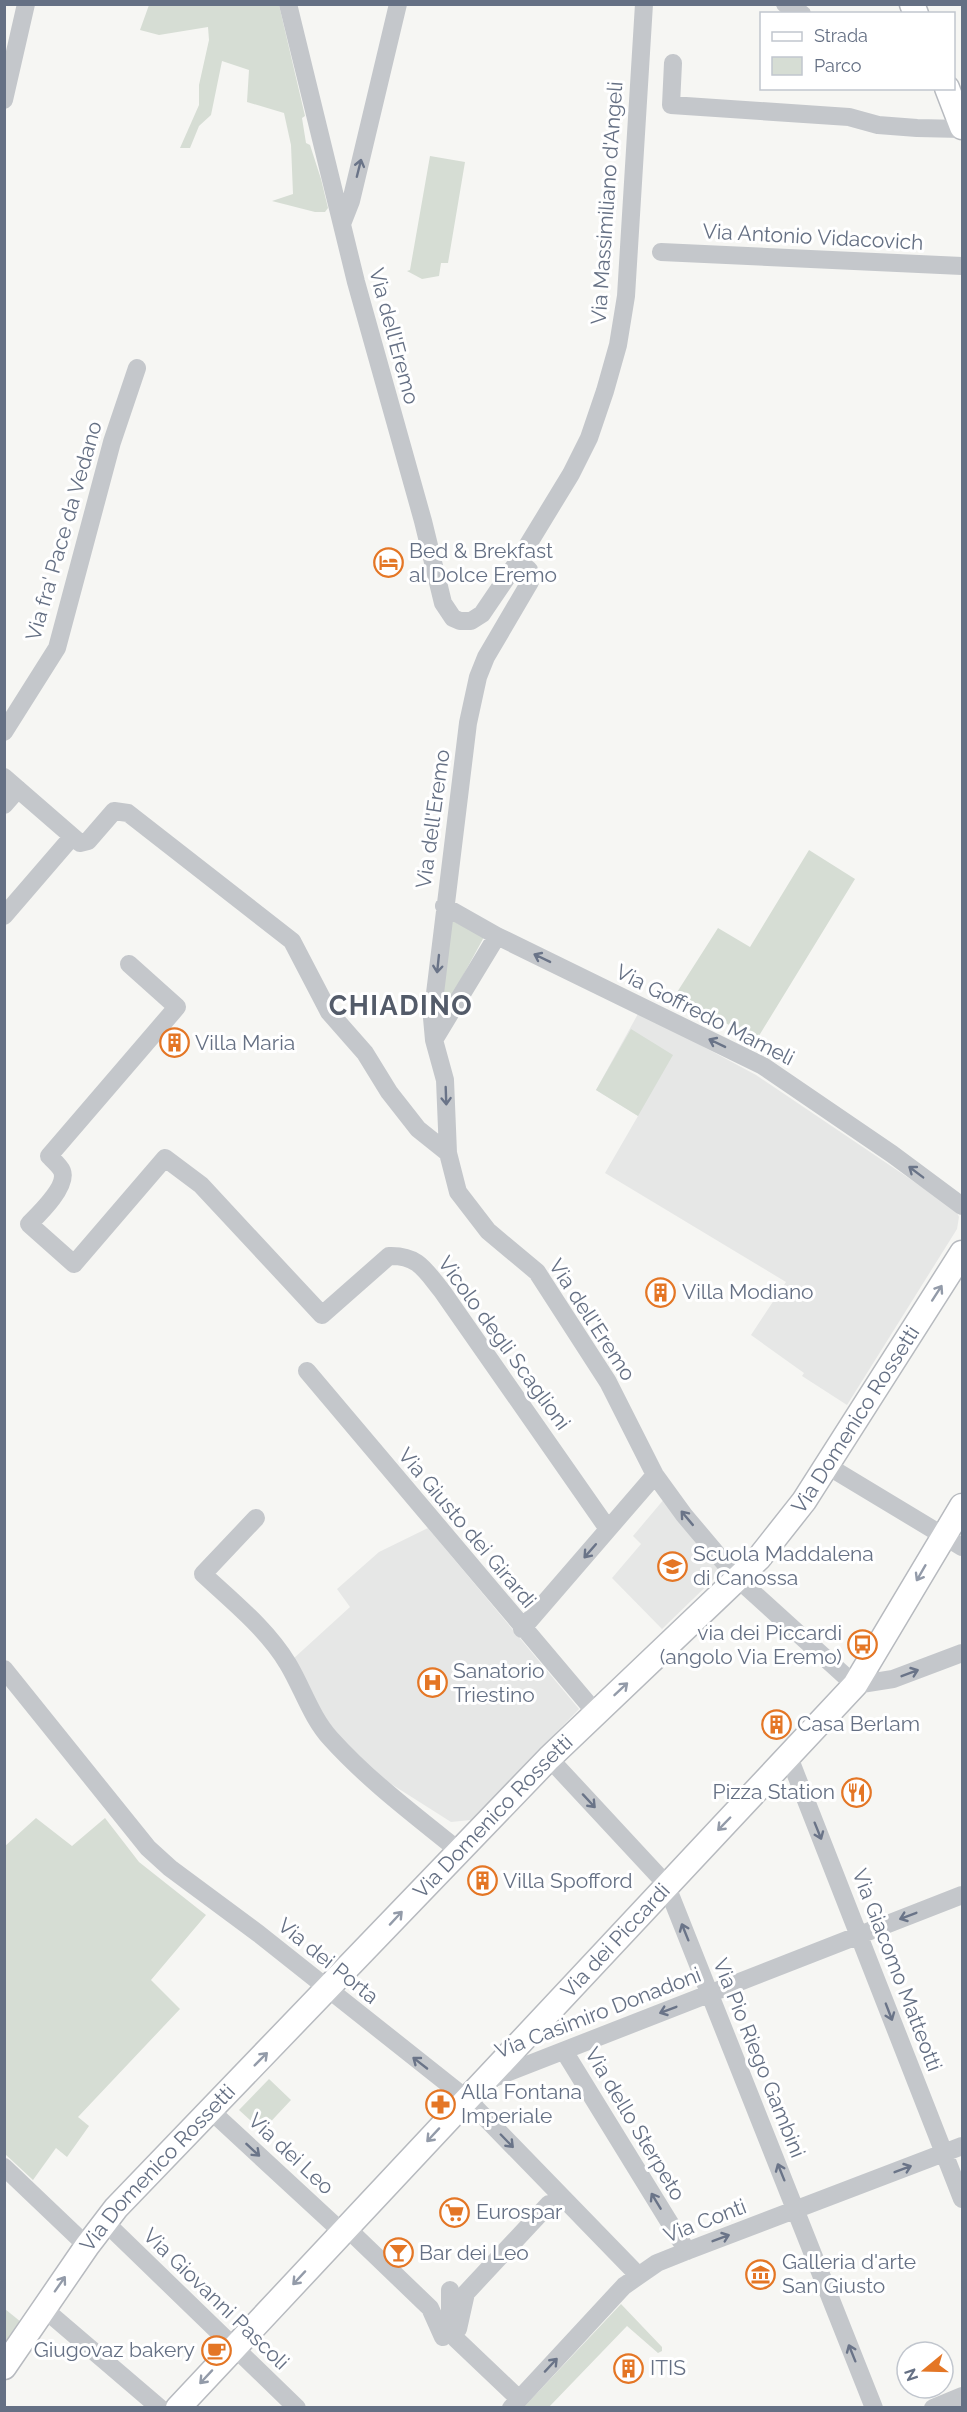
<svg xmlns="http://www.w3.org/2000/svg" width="967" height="2412" font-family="Raleway,sans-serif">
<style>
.built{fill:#e6e7e6}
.green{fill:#d6ddd4}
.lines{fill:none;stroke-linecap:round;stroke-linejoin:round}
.major-casing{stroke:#b7babf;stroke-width:27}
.minor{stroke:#c4c7cb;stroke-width:18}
.major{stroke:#fff;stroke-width:24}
.oneway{stroke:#6a7488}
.oneway2{stroke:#939ba9}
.labels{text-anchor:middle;stroke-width:6;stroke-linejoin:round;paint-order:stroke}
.street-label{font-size:21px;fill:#657084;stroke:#fff}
.poi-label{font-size:21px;fill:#657084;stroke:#fff;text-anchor:start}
.district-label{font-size:27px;font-weight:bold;letter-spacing:1.5px;fill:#535b69;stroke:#fff}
</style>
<rect width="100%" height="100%" fill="#f6f6f3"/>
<path class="built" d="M 639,1012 L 756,1075 L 956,1210 L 959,1217 L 957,1229 L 847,1405 L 802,1376 L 804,1373 L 751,1335 L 786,1282 L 605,1173 L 638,1116 L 596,1090 Z
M 665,1498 L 724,1569 L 662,1629 L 612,1578 L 641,1544 L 633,1536 Z
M 428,1528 L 579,1709 L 471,1820 L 451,1822 L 388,1782 L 338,1736 L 319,1708 L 293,1659 L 350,1607 L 337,1589 L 379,1552 Z"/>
<path class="green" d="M 149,5 L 279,5 L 305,116 L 302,118 L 306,143 L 310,145 L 321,179 L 328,208 L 325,212 L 315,212 L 272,201 L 293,194 L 291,145 L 284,113 L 247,102 L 249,70 L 222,61 L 211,115 L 199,126 L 190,148 L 180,148 L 199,105 L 199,85 L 209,40 L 208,27 L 159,35 L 140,30 Z
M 430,156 L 465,162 L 448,263 L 441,263 L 439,276 L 422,279 L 407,271 L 410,270 Z
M 809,850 L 855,879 L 757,1039 L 674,997 L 718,928 L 750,947 Z
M 451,920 L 484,937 L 441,1016 Z
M 631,1029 L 673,1055 L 638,1116 L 596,1090 Z
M 36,1818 L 72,1846 L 105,1818 L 139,1862 L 206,1915 L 151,1980 L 180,2009 L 78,2117 L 89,2126 L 67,2157 L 56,2148 L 33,2180 L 5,2154 L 4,1847 Z
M 269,2079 L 291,2100 L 262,2131 L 239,2110 Z
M 621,2304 L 662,2347 L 662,2351 L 658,2353 L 627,2326 L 549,2407 L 523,2408 Z
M 5,2309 L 21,2322 L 5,2348 Z"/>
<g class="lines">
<defs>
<g id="major">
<path d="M 912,4 L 916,14"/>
<path d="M 947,88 L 962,127"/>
<path id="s1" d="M 4,2367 L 87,2246 L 116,2208 L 549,1758 L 759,1558 L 804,1501 L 962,1253"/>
<path id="s2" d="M 178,2408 L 855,1685 L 962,1506"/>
</g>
</defs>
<use href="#major" class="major-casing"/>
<path class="minor" d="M 288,4 L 356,282 L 423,521 L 443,603 L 453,618 L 460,621 L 471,621 L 482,614 L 518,561 L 571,474 L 589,438 L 605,391 L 618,345 L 626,296 L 644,4
M 785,4 L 802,14
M 673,63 L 671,105 L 849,117 L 878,125 L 917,128 L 962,129
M 4,100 L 26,4
M 342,224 L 351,201 L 398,4
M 661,252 L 962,266
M 518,561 L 529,570 L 530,582 L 486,657 L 478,677 L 468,723 L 432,1018 L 434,1040 L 445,1080 L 448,1153 L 458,1192 L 488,1231 L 537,1272 L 608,1382 L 655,1475 L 684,1515 L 738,1579 L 855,1685 L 893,1679 L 962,1653
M 4,732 L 57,648 L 112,442 L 137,368
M 4,777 L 80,843 L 88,841 L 114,811 L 128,813 L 292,941 L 329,1012 L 365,1053 L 389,1092 L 418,1129 L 448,1153
M 4,805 L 18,789
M 444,906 L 497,936 L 763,1066 L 892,1154 L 962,1206
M 4,916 L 72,837
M 129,964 L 177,1007 L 49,1156 C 53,1160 60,1166 62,1171 C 68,1186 39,1214 29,1224 L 74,1264 L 165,1158 L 201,1185 L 322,1315 L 389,1256 C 418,1255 425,1270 442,1291 L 608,1529
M 434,1040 L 497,936
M 307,1371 L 595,1712
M 826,1465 L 962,1547
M 256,1518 L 203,1574 C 233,1602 267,1629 288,1664 C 303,1689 311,1717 331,1739 C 369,1781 416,1816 459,1851
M 522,1629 L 655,1475
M 4,1669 L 148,1848 L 170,1868 L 259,1934 L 467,2099 L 638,2275
M 789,1757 L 962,2199
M 549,1758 L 666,1884 L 874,2408
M 564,2051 L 687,2251
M 486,2081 L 962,1895
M 210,2110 L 342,2232
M 4,2167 L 87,2246
M 105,2222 L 297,2408
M 353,2234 L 430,2308 L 443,2337
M 450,2290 L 450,2324 L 456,2339 L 519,2399
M 43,2308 L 160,2408
M 458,2329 L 466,2293 L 549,2204
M 511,2408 L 624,2286 L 657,2263 L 687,2251 L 962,2146
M 933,2408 L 962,2396"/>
<use href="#major" class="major"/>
</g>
<defs><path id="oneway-shaft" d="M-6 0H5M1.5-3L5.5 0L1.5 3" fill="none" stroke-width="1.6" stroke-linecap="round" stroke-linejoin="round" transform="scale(1.5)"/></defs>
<g class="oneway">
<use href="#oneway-shaft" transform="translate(359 168) rotate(-76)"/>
<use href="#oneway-shaft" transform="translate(542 958) rotate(-154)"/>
<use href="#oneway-shaft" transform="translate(438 964) rotate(96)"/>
<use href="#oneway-shaft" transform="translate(717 1043) rotate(-154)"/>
<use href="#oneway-shaft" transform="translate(446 1096) rotate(88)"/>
<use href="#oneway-shaft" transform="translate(916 1172) rotate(-143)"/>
<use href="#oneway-shaft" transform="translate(687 1518) rotate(-130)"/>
<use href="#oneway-shaft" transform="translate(590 1551) rotate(131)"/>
<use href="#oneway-shaft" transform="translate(910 1673) rotate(-21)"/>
<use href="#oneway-shaft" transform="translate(589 1801) rotate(47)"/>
<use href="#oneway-shaft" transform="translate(818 1831) rotate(68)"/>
<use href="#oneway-shaft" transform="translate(908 1916) rotate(159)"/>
<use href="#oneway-shaft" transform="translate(685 1932) rotate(-112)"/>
<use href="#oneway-shaft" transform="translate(668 2010) rotate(159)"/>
<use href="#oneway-shaft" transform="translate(889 2012) rotate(69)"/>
<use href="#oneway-shaft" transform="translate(420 2063) rotate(-142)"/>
<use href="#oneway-shaft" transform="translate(507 2141) rotate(46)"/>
<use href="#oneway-shaft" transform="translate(253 2150) rotate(43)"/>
<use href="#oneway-shaft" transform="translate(903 2169) rotate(-21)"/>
<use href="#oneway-shaft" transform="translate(781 2172) rotate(-112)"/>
<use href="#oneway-shaft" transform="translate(656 2201) rotate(-121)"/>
<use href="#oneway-shaft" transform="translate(721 2238) rotate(-21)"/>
<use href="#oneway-shaft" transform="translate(852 2353) rotate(-112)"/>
<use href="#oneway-shaft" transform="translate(551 2365) rotate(-47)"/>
</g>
<g class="oneway2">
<use href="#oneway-shaft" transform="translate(937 1293) rotate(-57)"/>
<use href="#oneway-shaft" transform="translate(921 1573) rotate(120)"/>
<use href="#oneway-shaft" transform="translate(621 1689) rotate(-43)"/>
<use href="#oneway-shaft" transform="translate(724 1824) rotate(134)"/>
<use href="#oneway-shaft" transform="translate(396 1918) rotate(-47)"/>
<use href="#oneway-shaft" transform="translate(261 2059) rotate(-45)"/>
<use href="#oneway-shaft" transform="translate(433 2135) rotate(133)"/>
<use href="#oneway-shaft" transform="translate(299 2278) rotate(133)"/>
<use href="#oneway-shaft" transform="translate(60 2284) rotate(-55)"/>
<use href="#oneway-shaft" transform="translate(206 2377) rotate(133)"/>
</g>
<defs>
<symbol id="hotel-ring" viewBox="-11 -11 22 22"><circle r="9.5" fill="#fff" stroke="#e47625" stroke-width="1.5"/><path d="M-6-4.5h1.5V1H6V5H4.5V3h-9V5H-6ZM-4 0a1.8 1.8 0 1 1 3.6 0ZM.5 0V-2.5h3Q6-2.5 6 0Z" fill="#e47625"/></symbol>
<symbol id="building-ring" viewBox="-11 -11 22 22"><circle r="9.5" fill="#fff" stroke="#e47625" stroke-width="1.5"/><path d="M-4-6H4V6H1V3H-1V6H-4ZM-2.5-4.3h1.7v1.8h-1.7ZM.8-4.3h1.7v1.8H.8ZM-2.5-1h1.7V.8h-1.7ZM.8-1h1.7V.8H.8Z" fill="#e47625"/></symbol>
<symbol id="school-ring" viewBox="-11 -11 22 22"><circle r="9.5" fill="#fff" stroke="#e47625" stroke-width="1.5"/><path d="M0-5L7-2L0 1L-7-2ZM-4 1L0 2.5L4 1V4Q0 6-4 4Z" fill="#e47625"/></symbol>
<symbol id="bus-ring" viewBox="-11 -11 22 22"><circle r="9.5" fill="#fff" stroke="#e47625" stroke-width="1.5"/><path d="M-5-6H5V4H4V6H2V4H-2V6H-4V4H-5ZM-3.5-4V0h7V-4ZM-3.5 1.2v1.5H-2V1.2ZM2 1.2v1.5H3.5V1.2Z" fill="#e47625"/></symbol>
<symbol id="hospital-ring" viewBox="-11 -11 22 22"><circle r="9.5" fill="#fff" stroke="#e47625" stroke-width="1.5"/><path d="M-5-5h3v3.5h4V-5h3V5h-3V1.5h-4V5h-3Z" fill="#e47625"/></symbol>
<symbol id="restaurant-ring" viewBox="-11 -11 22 22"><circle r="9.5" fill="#fff" stroke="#e47625" stroke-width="1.5"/><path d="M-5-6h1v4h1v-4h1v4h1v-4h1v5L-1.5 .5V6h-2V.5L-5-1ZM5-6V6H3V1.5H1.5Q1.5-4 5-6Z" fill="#e47625"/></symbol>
<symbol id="pharmacy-ring" viewBox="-11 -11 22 22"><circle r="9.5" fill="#fff" stroke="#e47625" stroke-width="1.5"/><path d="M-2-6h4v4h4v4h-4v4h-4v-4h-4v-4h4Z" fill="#e47625"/></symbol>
<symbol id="supermarket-ring" viewBox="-11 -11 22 22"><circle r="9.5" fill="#fff" stroke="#e47625" stroke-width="1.5"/><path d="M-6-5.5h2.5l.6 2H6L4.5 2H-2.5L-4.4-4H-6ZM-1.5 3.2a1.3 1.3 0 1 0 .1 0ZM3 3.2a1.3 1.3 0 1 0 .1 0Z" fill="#e47625"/></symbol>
<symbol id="bar-ring" viewBox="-11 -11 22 22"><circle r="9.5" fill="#fff" stroke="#e47625" stroke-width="1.5"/><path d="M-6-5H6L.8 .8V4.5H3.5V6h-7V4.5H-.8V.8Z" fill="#e47625"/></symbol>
<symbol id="museum-ring" viewBox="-11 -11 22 22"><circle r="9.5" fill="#fff" stroke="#e47625" stroke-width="1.5"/><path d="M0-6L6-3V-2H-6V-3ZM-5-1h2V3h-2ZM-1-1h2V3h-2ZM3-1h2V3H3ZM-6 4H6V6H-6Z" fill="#e47625"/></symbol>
<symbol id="cafe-ring" viewBox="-11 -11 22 22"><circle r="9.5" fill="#fff" stroke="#e47625" stroke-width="1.5"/><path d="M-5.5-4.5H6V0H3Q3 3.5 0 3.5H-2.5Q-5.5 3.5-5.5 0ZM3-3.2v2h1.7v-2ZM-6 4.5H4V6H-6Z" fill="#e47625"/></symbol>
</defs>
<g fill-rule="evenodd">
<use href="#hotel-ring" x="372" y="546" width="33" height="33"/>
<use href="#building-ring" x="158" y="1026" width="33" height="33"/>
<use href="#building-ring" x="644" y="1276" width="33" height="33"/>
<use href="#school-ring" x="656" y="1550" width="33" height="33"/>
<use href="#bus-ring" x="846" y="1628" width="33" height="33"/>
<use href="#hospital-ring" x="416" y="1666" width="33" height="33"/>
<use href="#building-ring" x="760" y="1708" width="33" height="33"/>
<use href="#restaurant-ring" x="840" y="1776" width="33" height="33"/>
<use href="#building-ring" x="466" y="1864" width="33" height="33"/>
<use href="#pharmacy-ring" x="424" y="2088" width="33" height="33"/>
<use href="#supermarket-ring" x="438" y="2196" width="33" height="33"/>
<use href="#bar-ring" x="382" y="2236" width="33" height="33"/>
<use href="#museum-ring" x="744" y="2258" width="33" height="33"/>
<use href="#cafe-ring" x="200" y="2334" width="33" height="33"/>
<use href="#building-ring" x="612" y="2352" width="33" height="33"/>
</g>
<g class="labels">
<g class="street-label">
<text transform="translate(607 203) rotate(-86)" y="7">Via Massimiliano d'Angeli</text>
<text transform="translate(813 237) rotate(3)" y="7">Via Antonio Vidacovich</text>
<text transform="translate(394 336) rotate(75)" y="7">Via dell'Eremo</text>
<text transform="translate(64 531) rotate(-74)" y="7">Via fra' Pace da Vedano</text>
<text transform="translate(433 819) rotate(-82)" y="7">Via dell'Eremo</text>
<text transform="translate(705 1015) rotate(27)" y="7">Via Goffredo Mameli</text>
<text transform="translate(592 1320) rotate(57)" y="7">Via dell'Eremo</text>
<text transform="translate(504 1343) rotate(54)" y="7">Vicolo degli Scaglioni</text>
<text dy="7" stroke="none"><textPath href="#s1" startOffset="1278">Via Domenico Rossetti</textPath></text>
<text transform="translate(467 1528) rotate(50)" y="7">Via Giusto dei Girardi</text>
<text dy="7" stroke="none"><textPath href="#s1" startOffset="738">Via Domenico Rossetti</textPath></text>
<text dy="7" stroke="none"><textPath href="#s2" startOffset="640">Via dei Piccardi</textPath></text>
<text transform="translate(328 1961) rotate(39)" y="7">Via dei Porta</text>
<text transform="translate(897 1970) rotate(69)" y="7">Via Giacomo Matteotti</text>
<text transform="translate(598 2013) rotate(-21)" y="7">Via Casimiro Donadoni</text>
<text transform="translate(759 2058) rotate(68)" y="7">Via Pio Riego Gambini</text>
<text transform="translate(635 2124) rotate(59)" y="7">Via dello Sterpeto</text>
<text transform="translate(291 2154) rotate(43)" y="7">Via dei Leo</text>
<text dy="7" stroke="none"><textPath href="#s1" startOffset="252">Via Domenico Rossetti</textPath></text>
<text transform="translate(705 2221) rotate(-21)" y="7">Via Conti</text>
<text transform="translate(216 2299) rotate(44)" y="7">Via Giovanni Pascoli</text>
</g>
<g class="poi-label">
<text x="409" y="558">Bed &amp; Brekfast<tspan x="409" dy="24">al Dolce Eremo</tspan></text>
<text x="195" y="1050">Villa Maria</text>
<text x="682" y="1299">Villa Modiano</text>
<text x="693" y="1561">Scuola Maddalena<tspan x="693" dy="24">di Canossa</tspan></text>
<text x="842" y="1640" text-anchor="end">via dei Piccardi<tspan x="842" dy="24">(angolo Via Eremo)</tspan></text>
<text x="453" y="1678">Sanatorio<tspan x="453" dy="24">Triestino</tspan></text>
<text x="797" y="1731">Casa Berlam</text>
<text x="835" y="1799" text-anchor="end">Pizza Station</text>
<text x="503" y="1888">Villa Spofford</text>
<text x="461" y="2099">Alla Fontana<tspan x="461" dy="24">Imperiale</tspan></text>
<text x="476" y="2219">Eurospar</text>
<text x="419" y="2260">Bar dei Leo</text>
<text x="782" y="2269">Galleria d'arte<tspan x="782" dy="24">San Giusto</tspan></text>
<text x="195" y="2357" text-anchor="end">Giugovaz bakery</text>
<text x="650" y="2375">ITIS</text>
</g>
<g class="district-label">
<text x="401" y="1015">CHIADINO</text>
</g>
</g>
<rect width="967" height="2412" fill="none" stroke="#657084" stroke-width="12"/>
<rect x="760" y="12" width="195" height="78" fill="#ffffff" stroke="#c1c6ce" stroke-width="1.5"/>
<rect x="772" y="32" width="30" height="9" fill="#ffffff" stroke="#c1c6ce" stroke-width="1.5"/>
<text x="814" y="42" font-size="18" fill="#657084">Strada</text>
<rect x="772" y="57" width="30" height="18" fill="#d6ddd4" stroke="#c1c6ce" stroke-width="1.5"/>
<text x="814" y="72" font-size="18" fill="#657084">Parco</text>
<g transform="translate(925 2370) rotate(251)"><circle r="28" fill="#ffffff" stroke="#c1c6ce" stroke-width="1.5"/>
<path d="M0-4.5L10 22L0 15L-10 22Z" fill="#e47625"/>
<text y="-9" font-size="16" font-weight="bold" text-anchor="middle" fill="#657084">N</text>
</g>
</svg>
